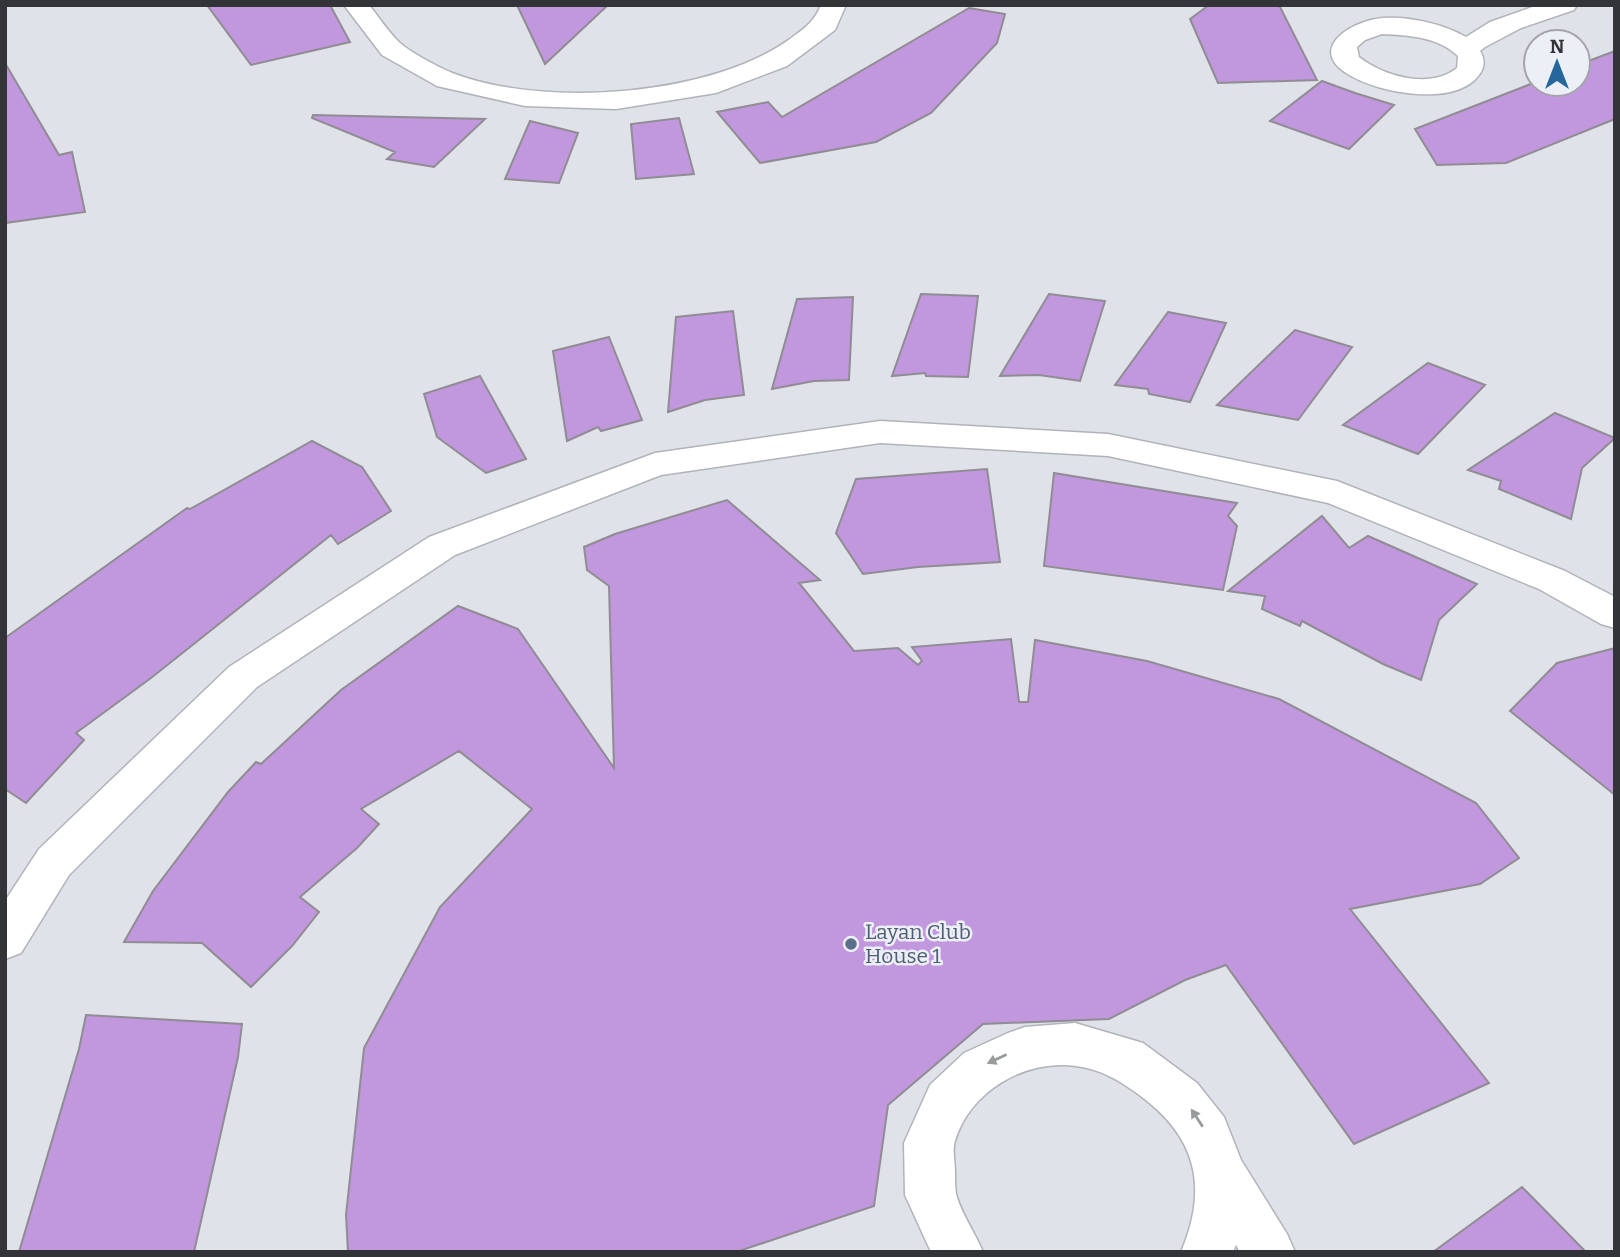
<svg xmlns="http://www.w3.org/2000/svg" width="1620" height="1257" font-family="Bitter,serif">
<style>
.building{fill:#c197dd;stroke:#908c93;stroke-width:2}
.lines{fill:none;stroke-linecap:round;stroke-linejoin:round}
.street-casing{stroke:#b1b3ba;stroke-width:3}
.street{fill:#fff;fill-rule:evenodd}
.oneway{fill:#999a9b}
.service-dot{fill:#5c6f8a;stroke:#edeff6;stroke-width:2.5}
.labels{text-anchor:middle;stroke-width:5;stroke-linejoin:round;paint-order:stroke}
.service-label{font-size:21px;fill:#4e5e75;stroke:#edeff6;text-anchor:start}
</style>
<rect width="100%" height="100%" fill="#e0e2e9"/>
<path class="building" d="M 207,5 L 330,5 L 350,42 L 251,65 Z
M 517,5 L 608,5 L 545,64 Z
M 1209,5 L 1279,5 L 1317,80 L 1218,83 L 1190,19 Z
M 969,8 L 1005,14 L 997,43 L 931,113 L 876,142 L 760,163 L 717,112 L 768,102 L 782,117 Z
M 1615,51 L 1615,119 L 1506,163 L 1437,165 L 1415,129 L 1536,82 L 1536,84 L 1578,84 L 1578,65 Z
M 5,63 L 59,155 L 72,152 L 85,212 L 5,223 Z
M 1322,81 L 1355,93 L 1394,105 L 1349,149 L 1270,121 Z
M 313,115 L 485,119 L 434,167 L 387,159 L 395,152 L 312,118 Z
M 679,118 L 694,174 L 636,179 L 631,124 Z
M 530,121 L 578,133 L 559,183 L 505,179 Z
M 921,294 L 978,296 L 968,377 L 926,376 L 925,373 L 892,376 Z
M 1049,294 L 1105,301 L 1080,381 L 1039,375 L 1000,376 Z
M 853,297 L 849,380 L 814,381 L 772,389 L 797,299 Z
M 733,311 L 744,395 L 705,400 L 668,412 L 676,317 Z
M 1168,312 L 1226,323 L 1190,402 L 1149,394 L 1148,389 L 1115,385 Z
M 1295,330 L 1352,347 L 1298,420 L 1217,405 Z
M 609,337 L 642,420 L 601,431 L 598,427 L 567,441 L 553,351 Z
M 1428,363 L 1485,385 L 1418,454 L 1343,425 Z
M 480,376 L 526,459 L 486,473 L 437,437 L 424,394 Z
M 1555,413 L 1615,438 L 1582,468 L 1571,519 L 1499,489 L 1501,481 L 1468,470 Z
M 312,441 L 362,467 L 391,511 L 338,544 L 331,535 L 151,678 L 76,733 L 84,740 L 26,803 L 5,789 L 5,638 L 187,508 L 190,509 Z
M 987,469 L 1000,562 L 918,567 L 863,574 L 836,533 L 856,479 Z
M 1054,473 L 1237,503 L 1228,516 L 1237,526 L 1223,590 L 1044,566 Z
M 727,500 L 820,580 L 799,583 L 854,651 L 898,648 L 918,665 L 922,661 L 912,647 L 1011,639 L 1019,702 L 1028,702 L 1035,640 L 1147,661 L 1279,699 L 1476,803 L 1519,858 L 1480,884 L 1350,909 L 1489,1083 L 1354,1144 L 1226,965 L 1185,980 L 1109,1019 L 983,1024 L 888,1105 L 874,1206 L 736,1252 L 348,1252 L 346,1215 L 364,1048 L 440,907 L 532,809 L 459,751 L 361,809 L 379,824 L 357,848 L 300,897 L 319,912 L 292,946 L 251,987 L 202,943 L 124,942 L 153,891 L 228,792 L 256,762 L 261,764 L 341,690 L 458,606 L 518,629 L 614,768 L 609,586 L 587,570 L 584,547 L 615,534 Z
M 1322,516 L 1349,548 L 1368,536 L 1477,584 L 1439,620 L 1421,680 L 1383,664 L 1302,621 L 1300,626 L 1262,609 L 1265,596 L 1228,591 Z
M 1615,648 L 1615,795 L 1510,711 L 1557,663 Z
M 86,1015 L 242,1024 L 238,1057 L 194,1252 L 19,1252 L 79,1049 Z
M 1522,1187 L 1586,1252 L 1433,1252 Z"/>
<g class="lines">
<defs>
<path id="street" d="M 344,5 L 369,5 C 379,17 388,32 400,43 C 410,52 441,69 455,74 C 546,108 711,96 790,39 C 805,28 814,22 821,5 L 846,5 L 835,30 L 787,66 L 716,93 L 616,109 L 525,106 L 437,86 L 382,55 Z
M 1538,5 L 1577,5 L 1574,10 L 1521,28 L 1485,47 L 1480,51 C 1485,59 1485,67 1479,75 C 1455,107 1382,93 1353,77 C 1304,52 1348,21 1383,18 C 1408,16 1444,24 1466,37 L 1490,22 ZM 1382,34 C 1408,35 1439,37 1458,56 L 1457,68 C 1430,90 1383,76 1359,57 L 1357,47 L 1365,40 Z
M 880,421 L 1108,434 L 1337,481 L 1565,571 L 1615,597 L 1615,628 L 1601,624 L 1539,589 L 1328,503 L 1108,456 L 880,443 L 661,475 L 455,555 L 257,687 L 69,875 L 21,953 L 5,959 L 5,901 L 39,849 L 229,667 L 429,537 L 655,453 Z
M 1075,1023 L 1143,1043 L 1197,1083 L 1224,1117 L 1241,1160 L 1287,1234 L 1295,1252 L 1240,1252 L 1236,1245 L 1233,1252 L 1181,1252 C 1209,1186 1196,1136 1138,1094 C 1119,1080 1100,1069 1076,1066 C 1025,1059 970,1091 955,1141 C 952,1150 955,1163 955,1172 C 955,1179 955,1187 956,1194 C 961,1213 975,1233 983,1252 L 931,1252 L 905,1195 L 904,1143 L 930,1085 L 964,1053 L 1008,1033 L 1025,1027 Z"/>
</defs>
<use href="#street" class="street-casing"/>
<use href="#street" class="street"/>
</g>
<defs><path id="oneway-solid" d="M-6-.8H1V-3.2L6.5 0L1 3.2V.8H-6Z" transform="scale(1.75)"/></defs>
<g class="oneway">
<use href="#oneway-solid" transform="translate(997 1059) rotate(155)"/>
<use href="#oneway-solid" transform="translate(1197 1118) rotate(-123)"/>
</g>
<circle class="service-dot" cx="851" cy="944" r="7"/>
<g class="labels">
<g class="service-label">
<text x="865" y="939">Layan Club<tspan x="865" dy="24">House 1</tspan></text>
</g>
</g>
<rect width="1620" height="1257" fill="none" stroke="#333437" stroke-width="14"/>
<g transform="translate(1557 63)"><circle r="33" fill="#edeff6" stroke="#a3a4aa" stroke-width="2"/>
<path d="M0-5L12 26L0 18L-12 26Z" fill="#25679d"/>
<text y="-10" font-size="19" font-weight="bold" text-anchor="middle" fill="#333437">N</text>
</g>
</svg>
